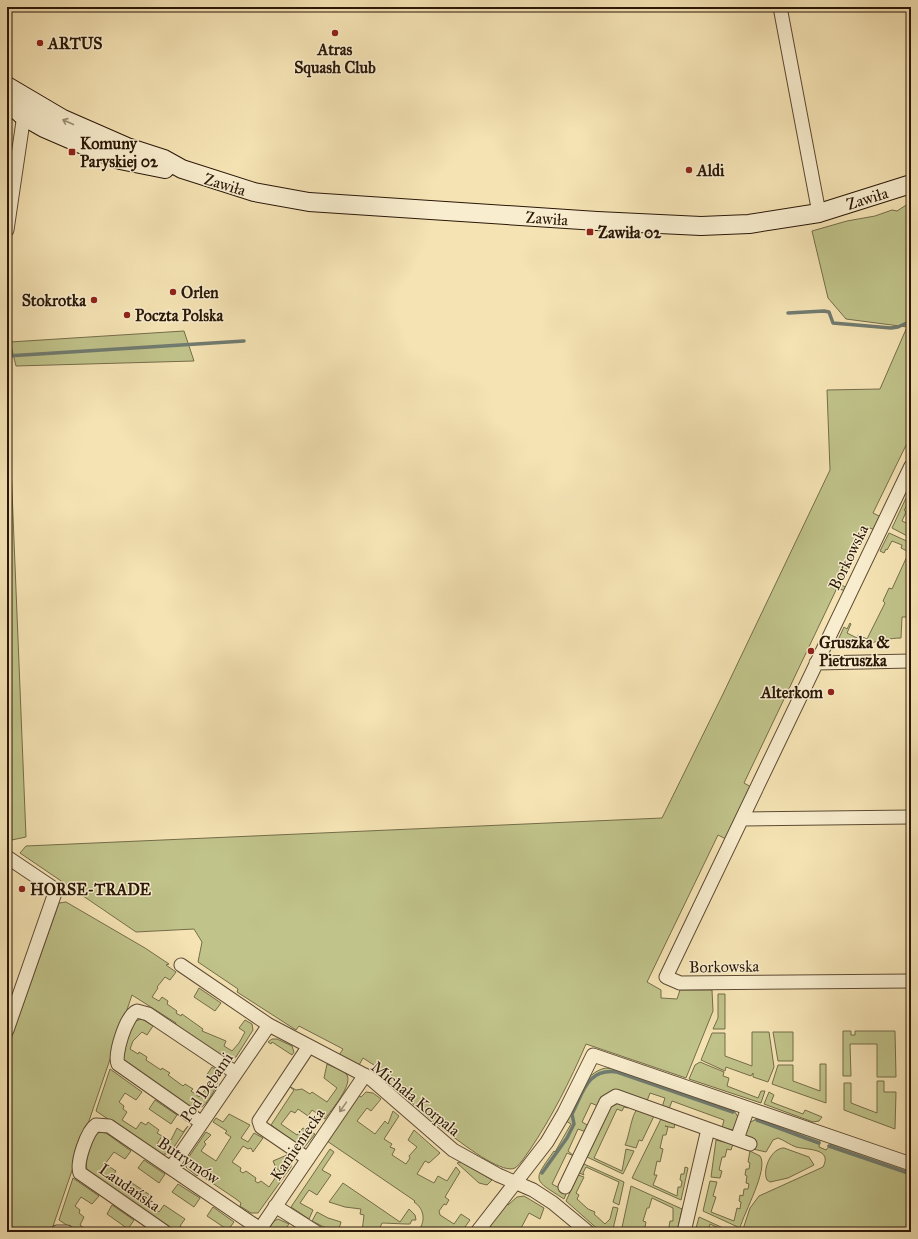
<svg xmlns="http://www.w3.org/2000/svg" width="918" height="1239" font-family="'IM FELL Great Primer',serif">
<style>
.green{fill:#c0c38a;stroke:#756d49}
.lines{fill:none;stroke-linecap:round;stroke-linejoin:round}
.stream{stroke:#707b70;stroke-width:3.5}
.street-casing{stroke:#5d4a33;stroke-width:15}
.secondary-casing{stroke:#2a1708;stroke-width:20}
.street{stroke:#f8edce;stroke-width:13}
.secondary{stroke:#f8edce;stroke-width:18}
.oneway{stroke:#9b8d75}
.poi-dot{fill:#8f2418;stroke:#f8edce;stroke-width:1.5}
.labels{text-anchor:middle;stroke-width:3;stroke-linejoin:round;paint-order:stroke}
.poi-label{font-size:16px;font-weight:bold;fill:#2a1708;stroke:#f8edce;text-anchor:start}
.street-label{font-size:16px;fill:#2a1708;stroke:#f8edce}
</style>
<rect width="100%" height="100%" fill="#f5e3b4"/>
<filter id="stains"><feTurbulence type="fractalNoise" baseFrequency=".005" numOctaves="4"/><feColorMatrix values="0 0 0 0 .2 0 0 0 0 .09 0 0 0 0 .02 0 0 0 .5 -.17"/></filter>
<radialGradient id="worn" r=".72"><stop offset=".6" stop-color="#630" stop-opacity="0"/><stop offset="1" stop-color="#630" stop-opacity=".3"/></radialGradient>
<path class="green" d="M 911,202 L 911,435 L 873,513 L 881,517 L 875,530 L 867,527 L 840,584 L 847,588 L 845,591 L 837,588 L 744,783 L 751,787 L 726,839 L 718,835 L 647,982 L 661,990 L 661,998 L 677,999 L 680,990 L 712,990 L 713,1011 L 686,1078 L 586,1044 C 570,1081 552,1117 529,1151 C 525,1156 521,1164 515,1168 C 493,1179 394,1087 375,1070 L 377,1067 L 363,1058 L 359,1065 L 339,1055 L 343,1049 L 299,1026 L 296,1030 L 237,992 L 238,989 L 198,962 L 202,942 L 194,929 L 136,932 L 20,853 L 26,846 L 662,818 L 723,694 L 830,470 L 827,390 L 880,389 L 907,327 L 846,319 L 828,298 L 812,231 L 847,221 L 875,216 L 892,210 L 897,211 Z
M 184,331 L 194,361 L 16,366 L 10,342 Z
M 11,466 L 26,837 L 7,841 L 7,467 Z
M 906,498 L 911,500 L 904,510 L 906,512 L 902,521 L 911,525 L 911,538 L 892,528 Z
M 889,533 L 911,543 L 911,617 L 902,617 L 901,638 C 878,638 860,651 838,640 L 844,627 L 847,629 L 850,623 L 851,624 L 847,633 L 857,638 L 858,635 L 867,639 L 885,603 L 883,601 L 889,588 L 892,589 L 909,552 L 901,548 L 902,545 L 892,541 L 887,550 L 886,549 L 884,553 L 880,551 Z
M 66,902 L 145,948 L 169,964 L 166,965 L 176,972 L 170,980 L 165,977 L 157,987 L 158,988 L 152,997 L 159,1001 L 162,997 L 168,1001 L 167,1004 L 177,1011 L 176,1013 L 181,1016 L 182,1014 L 203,1029 L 202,1031 L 226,1041 L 224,1046 L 232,1051 L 239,1043 L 245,1032 L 239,1028 L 245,1020 L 252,1024 L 253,1030 L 236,1057 L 230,1059 L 225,1057 L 224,1059 L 175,1025 L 176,1023 L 132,995 L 51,1232 L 7,1232 L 7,1050 L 59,903 Z
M 199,988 L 221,1003 L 215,1011 L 194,997 Z
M 718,994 L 725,994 L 725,1029 L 713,1029 L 718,1018 Z
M 142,1019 L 153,1026 L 147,1035 L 142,1032 L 133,1041 L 130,1049 L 138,1054 L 139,1052 L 147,1057 L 146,1060 L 161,1070 L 162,1068 L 170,1073 L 168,1075 L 183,1086 L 185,1084 L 193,1089 L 191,1091 L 199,1097 L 209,1085 L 208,1084 L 211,1079 L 206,1076 L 212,1067 L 219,1072 C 222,1078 209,1102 203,1106 C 200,1108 196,1107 193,1106 L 191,1108 L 126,1063 L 122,1058 L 131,1025 L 135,1021 Z
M 843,1031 L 851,1031 L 851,1035 L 855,1035 L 855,1031 L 895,1031 L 896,1077 L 877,1077 L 877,1044 L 850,1044 L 851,1076 L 843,1076 Z
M 752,1032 L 769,1032 L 774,1067 L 768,1082 L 753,1077 L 753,1073 L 751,1076 L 726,1067 L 725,1071 L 701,1060 L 712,1033 L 725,1033 L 725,1056 L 752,1066 Z
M 773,1032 L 793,1032 L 793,1061 L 778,1061 Z
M 272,1039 L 277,1039 L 292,1046 L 294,1052 L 292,1055 L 272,1042 L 271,1044 L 268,1042 Z
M 700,1062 L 724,1072 L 723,1076 L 729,1078 L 727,1086 L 758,1098 L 761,1091 L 765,1091 L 761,1103 L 689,1079 L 695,1065 Z
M 327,1064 C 333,1067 343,1070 347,1075 C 353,1085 331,1110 325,1119 L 312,1110 L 308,1116 L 298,1109 L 295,1113 L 291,1111 L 281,1124 L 297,1135 L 303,1128 L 315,1134 L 303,1149 L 271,1125 L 294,1090 L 287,1085 L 296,1090 L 302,1089 L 310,1094 L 312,1092 L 327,1102 L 337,1088 L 324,1078 Z
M 820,1064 L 826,1064 L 826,1103 L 772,1084 L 778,1065 L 793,1065 L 793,1081 L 820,1091 Z
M 606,1068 L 618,1070 L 733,1109 L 738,1117 L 734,1130 L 722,1128 L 724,1120 L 672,1101 L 669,1109 L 662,1107 L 665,1098 L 650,1093 L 647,1101 L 621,1092 L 598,1106 L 591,1103 L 582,1122 L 589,1126 L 586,1132 L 578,1129 L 568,1151 L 574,1156 L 567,1153 L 552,1184 L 567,1192 L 564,1199 C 533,1179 532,1182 554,1151 L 555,1152 L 571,1124 L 566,1121 C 575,1102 583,1072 606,1068 Z
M 110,1069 L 142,1092 L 136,1100 L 125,1093 L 119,1102 L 124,1106 L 123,1109 L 127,1112 L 122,1120 L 136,1129 L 141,1122 L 146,1125 L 148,1122 L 159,1130 L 157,1133 L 162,1136 L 157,1144 L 163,1148 L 170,1139 L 171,1140 L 177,1128 L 183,1132 L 188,1126 L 170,1153 L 161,1155 L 96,1111 Z
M 877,1081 L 884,1081 L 884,1092 L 896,1092 L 895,1129 L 844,1110 L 844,1083 L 851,1083 L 851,1103 L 877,1113 Z
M 366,1092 L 373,1093 L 381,1099 L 371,1111 L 367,1108 L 357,1121 L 375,1134 L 385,1121 L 388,1124 L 393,1111 L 399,1116 L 384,1139 L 392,1144 L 390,1147 L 395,1149 L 392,1155 L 406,1164 L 410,1158 L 409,1156 L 417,1147 L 408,1140 L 414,1130 L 440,1153 L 429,1163 L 425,1161 L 417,1174 L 434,1183 L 438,1176 L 447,1181 L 456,1167 L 460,1172 L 445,1197 L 449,1200 L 446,1205 L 444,1204 L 439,1211 L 440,1215 L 454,1224 L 461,1214 L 470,1220 L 462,1231 L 417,1232 C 426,1223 425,1209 414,1202 L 415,1201 L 327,1141 L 358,1095 L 361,1097 Z
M 769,1092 L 774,1095 L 771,1102 L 803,1114 L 805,1110 L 822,1117 L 819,1121 L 813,1122 L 764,1104 Z
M 155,1100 L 177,1115 L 171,1124 L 149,1109 Z
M 619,1103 L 629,1107 L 628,1108 L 624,1107 L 622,1111 L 617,1109 L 594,1158 L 622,1171 L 626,1149 L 634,1151 L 623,1174 L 587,1157 L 611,1106 Z
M 637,1110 L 654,1116 L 642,1141 L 639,1140 L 636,1148 L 625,1145 C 629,1137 632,1113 637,1110 Z
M 229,1114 L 250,1125 L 241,1138 L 248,1142 L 254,1133 L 263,1138 L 253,1152 L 251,1148 L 248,1149 L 243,1146 L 232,1162 L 241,1168 L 240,1171 L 243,1173 L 246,1171 L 256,1178 L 255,1181 L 258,1183 L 261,1181 L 269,1187 L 280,1171 L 276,1168 L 273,1161 L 287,1155 L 292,1160 L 291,1167 L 258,1213 L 251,1213 L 240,1206 L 241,1203 L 236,1199 L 199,1174 L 197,1176 L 186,1167 L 186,1161 L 206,1132 L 211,1135 L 204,1142 L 206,1144 L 201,1151 L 216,1161 L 231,1137 L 225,1133 L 227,1131 L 213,1122 L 216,1118 L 223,1122 Z
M 758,1118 L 820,1139 L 819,1147 L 826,1150 L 831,1144 L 911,1170 L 911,1232 L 745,1232 L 746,1230 L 743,1229 L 750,1208 L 759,1196 L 823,1167 C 833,1148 807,1150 796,1147 C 790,1145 784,1140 778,1138 L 773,1140 L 766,1152 L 753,1149 L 756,1141 L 748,1138 L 745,1134 L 749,1123 Z
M 661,1119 L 675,1124 L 674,1128 L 665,1126 L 668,1127 L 666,1135 L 663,1135 L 660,1148 L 663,1149 L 660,1162 L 657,1161 L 654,1175 L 657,1175 L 653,1185 L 677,1196 L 678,1187 L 681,1187 L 682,1181 L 680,1180 L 681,1174 L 684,1174 L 685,1167 L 688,1168 L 681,1200 L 632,1178 Z
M 100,1132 L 106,1133 L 131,1151 L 125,1159 L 114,1152 L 105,1164 L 116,1171 L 111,1179 L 124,1188 L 129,1181 L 150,1195 L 145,1203 L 159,1212 L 164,1205 L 185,1219 L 180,1226 L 188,1232 L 175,1232 L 88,1173 C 83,1164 91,1136 100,1132 Z
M 716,1140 L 733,1144 L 731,1150 L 727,1149 L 725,1157 L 722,1157 L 719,1170 L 722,1171 L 720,1178 L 711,1177 Z
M 784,1148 L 809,1157 L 814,1165 L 788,1178 L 770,1182 L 767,1180 C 762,1170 771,1148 784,1148 Z
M 330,1149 L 334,1152 L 322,1170 L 331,1175 L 317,1195 L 309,1190 L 300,1203 L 313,1210 L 309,1219 L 291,1207 Z
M 750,1151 L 760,1156 C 769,1169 744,1212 740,1228 L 703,1211 L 710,1181 L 717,1182 L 713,1196 L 716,1197 L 711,1212 L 734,1221 L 737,1208 L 740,1209 L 741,1202 L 739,1201 L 740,1195 L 743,1196 L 744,1189 L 748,1189 L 749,1184 L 746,1183 L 747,1176 L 745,1175 L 746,1169 L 749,1169 L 750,1163 L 748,1162 Z
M 144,1160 L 165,1174 L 159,1183 L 138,1168 Z
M 461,1162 L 492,1180 L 487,1185 L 479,1183 L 457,1163 Z
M 584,1164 L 624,1182 L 619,1205 L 613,1202 L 619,1182 L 586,1167 L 583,1173 L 584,1175 L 579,1173 Z
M 578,1175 L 584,1177 L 576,1193 L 579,1195 L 577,1199 L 588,1209 L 595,1212 L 594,1214 L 605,1224 L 610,1219 L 613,1207 L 618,1208 L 613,1229 L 610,1232 L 601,1232 L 566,1201 Z
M 73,1178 L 99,1196 L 92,1204 L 81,1197 L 75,1206 L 80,1210 L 79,1213 L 84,1217 L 80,1225 L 90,1232 L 77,1232 L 59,1220 Z
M 343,1183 L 400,1222 L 409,1209 L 415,1215 L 416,1220 L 412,1220 L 410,1224 L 406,1224 L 382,1223 L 378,1232 L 362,1232 L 364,1215 L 360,1214 L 361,1209 L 345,1207 L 329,1202 Z
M 178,1184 L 200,1198 L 194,1207 L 172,1192 Z
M 631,1186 L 682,1209 L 677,1232 L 671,1232 L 672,1228 L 669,1227 L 670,1221 L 673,1221 L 673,1208 L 652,1198 L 649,1208 L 647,1208 L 643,1221 L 646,1222 L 644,1232 L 621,1232 Z
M 524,1196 L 544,1208 L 540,1219 L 529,1213 L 519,1232 L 484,1232 L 506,1203 L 508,1205 L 517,1197 Z
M 112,1205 L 134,1220 L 128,1229 L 107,1214 Z
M 213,1207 L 234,1222 L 228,1230 L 207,1216 Z
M 317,1212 L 328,1218 L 341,1222 L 338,1232 L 328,1229 L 312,1221 Z
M 699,1217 L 732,1232 L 727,1232 L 710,1224 L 708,1232 L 695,1232 Z
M 278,1219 L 289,1224 L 283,1232 L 266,1232 L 274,1221 Z"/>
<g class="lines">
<path class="stream" d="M 788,313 L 824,311 L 829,312 L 833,323 L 891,328 L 898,327 L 911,321
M 7,356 L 244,341
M 757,1120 L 819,1143
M 829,1146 L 911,1174
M 542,1173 L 567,1138 L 574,1124 L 572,1114 C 583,1093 587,1068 617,1072 L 733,1112"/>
<defs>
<path id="street" d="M 780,7 L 819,213
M 7,230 L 25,108
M 911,466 C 829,636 749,807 666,977 L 680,983 L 911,981
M 816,663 L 911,661
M 743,819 L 911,817
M 7,857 L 56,890 L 7,1030
M 181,965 L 269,1025 L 370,1078 L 453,1150 L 498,1175 L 533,1190 L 553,1203 L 588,1232
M 202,1123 L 118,1064 C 114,1055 126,1015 137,1011 L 148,1014 L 236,1073
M 737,1139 L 748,1108
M 308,1159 L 261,1127 L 259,1121 L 309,1046
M 171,1168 L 269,1025
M 565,1187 L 606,1102 L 616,1096 L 750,1144
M 275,1206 L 316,1232
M 57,1232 L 67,1232
M 165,1232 L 80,1173 C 76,1163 87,1131 96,1125 L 109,1126 L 260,1229
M 258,1232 L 365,1075
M 477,1232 L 547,1142 L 564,1113 L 593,1055 L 911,1164
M 684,1232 L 708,1129"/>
<path id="secondary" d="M 7,86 L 63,119 L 127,147 L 164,159 L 182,169 L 254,192 L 309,202 L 597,221 L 701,226 L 749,224 L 819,213 L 911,184
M 7,101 L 23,116 L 44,128 L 88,147 L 120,160 L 165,169"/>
</defs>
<use href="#street" class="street-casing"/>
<use href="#secondary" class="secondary-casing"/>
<use href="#street" class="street"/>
<use href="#secondary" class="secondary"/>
</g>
<defs><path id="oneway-shaft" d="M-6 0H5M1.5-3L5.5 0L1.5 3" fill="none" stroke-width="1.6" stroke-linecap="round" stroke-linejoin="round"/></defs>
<g class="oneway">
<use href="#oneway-shaft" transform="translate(68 122) rotate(-156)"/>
<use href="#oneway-shaft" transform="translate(343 1107) rotate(125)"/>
</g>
<g class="poi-dot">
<circle cx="335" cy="33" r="4"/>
<circle cx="40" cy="43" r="4"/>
<rect x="68" y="148" width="8" height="8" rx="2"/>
<circle cx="689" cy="170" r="4"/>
<rect x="586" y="228" width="8" height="8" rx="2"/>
<circle cx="173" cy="292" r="4"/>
<circle cx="94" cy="300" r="4"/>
<circle cx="127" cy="315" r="4"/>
<circle cx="811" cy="651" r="4"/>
<circle cx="831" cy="692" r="4"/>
<circle cx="22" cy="889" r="4"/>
</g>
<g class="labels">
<g class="poi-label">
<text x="48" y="49">ARTUS</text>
<text x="335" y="55" text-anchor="middle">Atras<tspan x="335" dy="18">Squash Club</tspan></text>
<text x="80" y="149">Komuny<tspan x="80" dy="18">Paryskiej 02</tspan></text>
<text x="697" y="176">Aldi</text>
<text x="598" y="238">Zawiła 02</text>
<text x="181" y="298">Orlen</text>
<text x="86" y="306" text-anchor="end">Stokrotka</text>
<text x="135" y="321">Poczta Polska</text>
<text x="819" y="648">Gruszka &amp;<tspan x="819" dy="18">Pietruszka</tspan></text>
<text x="823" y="698" text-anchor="end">Alterkom</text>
<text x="30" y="895">HORSE-TRADE</text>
</g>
<g class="street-label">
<text transform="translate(225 184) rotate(17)" y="6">Zawiła</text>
<text transform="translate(867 198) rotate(-17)" y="6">Zawiła</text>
<text transform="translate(547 218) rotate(4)" y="6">Zawiła</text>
<text transform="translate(848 557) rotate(-64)" y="6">Borkowska</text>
<text transform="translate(724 966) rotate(-1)" y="6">Borkowska</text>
<text transform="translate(206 1087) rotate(-56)" y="6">Pod Dębami</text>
<text transform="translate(416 1098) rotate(39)" y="6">Michała Korpala</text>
<text transform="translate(297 1144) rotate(-56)" y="6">Kamieniecka</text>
<text transform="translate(189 1160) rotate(34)" y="6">Butrymów</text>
<text transform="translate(130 1187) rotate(35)" y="6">Laudańska</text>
</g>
</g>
<rect width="918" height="1239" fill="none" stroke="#f5e3b4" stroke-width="24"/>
<rect x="8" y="8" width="902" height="1223" fill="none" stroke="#2a1708" stroke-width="2"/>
<rect x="12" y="12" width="894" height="1215" fill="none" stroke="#2a1708"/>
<rect width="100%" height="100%" filter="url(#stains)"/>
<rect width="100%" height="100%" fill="url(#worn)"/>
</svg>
